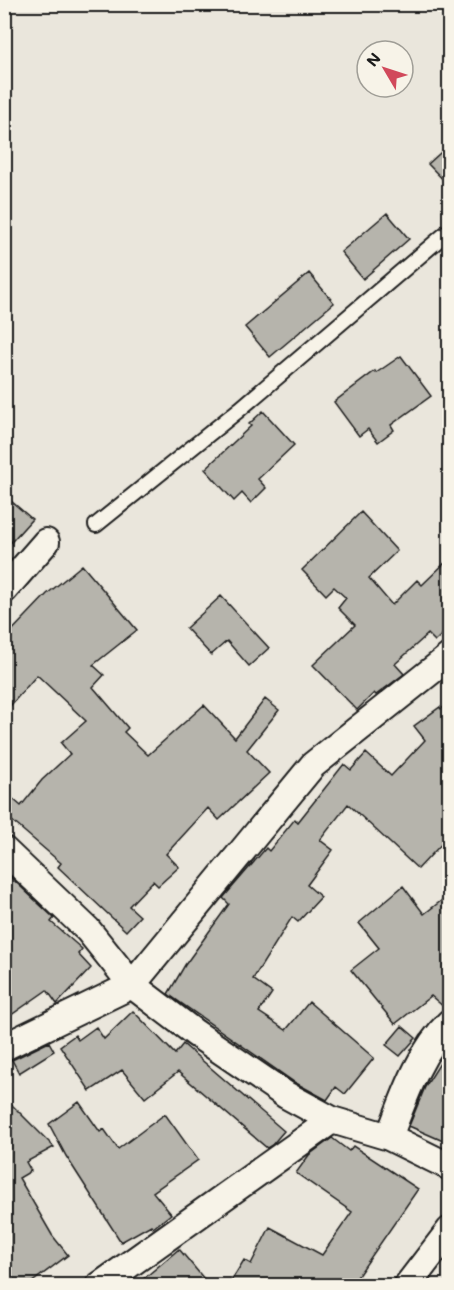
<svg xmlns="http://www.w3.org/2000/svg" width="454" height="1290" font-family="Mali,sans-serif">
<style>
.building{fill:#b6b4ac;stroke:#1c1c1c;stroke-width:1.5}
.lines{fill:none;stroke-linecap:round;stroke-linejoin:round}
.lane-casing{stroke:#1c1c1c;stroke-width:18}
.street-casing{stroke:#1c1c1c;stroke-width:30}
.lane{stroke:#f7f3e8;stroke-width:14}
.street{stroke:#f7f3e8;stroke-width:26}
</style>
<rect width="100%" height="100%" fill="#eae6dc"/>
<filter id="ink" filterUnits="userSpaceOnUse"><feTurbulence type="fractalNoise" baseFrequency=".0167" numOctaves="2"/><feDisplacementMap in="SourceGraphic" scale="12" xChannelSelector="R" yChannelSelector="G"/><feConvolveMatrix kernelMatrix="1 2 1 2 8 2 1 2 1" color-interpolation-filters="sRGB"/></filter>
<g filter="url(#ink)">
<path class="building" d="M 450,144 L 450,187 L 428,164 Z
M 387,213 L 409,239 L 363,279 L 341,252 Z
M 309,273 L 334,303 L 270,357 L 245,327 Z
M 401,356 L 431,396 L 391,425 L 394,430 L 378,442 L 368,429 L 359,436 L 334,402 L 375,371 L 376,373 Z
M 263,411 L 294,445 L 258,479 L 266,488 L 251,503 L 242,493 L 234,501 L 205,469 L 251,426 L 249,424 Z
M 4,495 L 32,519 L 4,550 Z
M 361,512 L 397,551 L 369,578 L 392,605 L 417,580 L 422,585 L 450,558 L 450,627 L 435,641 L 428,634 L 395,664 L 404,674 L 376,695 L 374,693 L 357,710 L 313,665 L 355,625 L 338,608 L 346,598 L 334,587 L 326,595 L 302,570 Z
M 82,565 L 137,630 L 93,665 L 104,675 L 93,687 L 128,728 L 124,732 L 148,755 L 204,705 L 235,738 L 265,699 L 279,710 L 247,750 L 269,773 L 219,820 L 208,808 L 166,854 L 179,867 L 158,886 L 153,881 L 129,906 L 140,916 L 126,931 L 58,867 L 61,863 L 4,814 L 4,791 L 21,806 L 42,780 L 70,754 L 61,743 L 86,721 L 37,675 L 4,713 L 4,639 L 47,594 Z
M 221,596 L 269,648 L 249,666 L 227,641 L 211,655 L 186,628 Z
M 450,703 L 450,835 L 418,869 L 348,804 L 320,840 L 333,850 L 307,885 L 321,897 L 298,922 L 292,917 L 253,979 L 272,993 L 259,1012 L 286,1030 L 309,1002 L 374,1058 L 345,1094 L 336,1087 L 327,1100 L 294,1082 L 168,994 L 185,965 L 229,904 L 223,898 L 266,848 L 269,851 L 295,819 L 298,822 L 344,764 L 351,770 L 366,753 L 391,776 L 425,740 L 414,726 L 440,707 L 441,709 Z
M 4,871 L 54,918 L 51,922 L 82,949 L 78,954 L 91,968 L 57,1004 L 47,990 L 4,1020 Z
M 403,886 L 424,914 L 450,894 L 450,1007 L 445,1008 L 431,996 L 395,1024 L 351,970 L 379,948 L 359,923 Z
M 133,1011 L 175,1054 L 183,1044 L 284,1131 L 272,1145 L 267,1148 L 178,1072 L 145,1098 L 122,1070 L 90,1091 L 60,1046 L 75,1035 L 78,1040 L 96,1027 L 104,1039 Z
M 402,1026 L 416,1038 L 400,1056 L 386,1045 Z
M 49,1042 L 54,1051 L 19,1073 L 12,1060 Z
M 450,1047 L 450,1144 L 409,1126 L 425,1087 Z
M 4,1097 L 54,1147 L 26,1162 L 31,1171 L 19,1178 L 52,1235 L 68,1255 L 27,1286 L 4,1286 Z
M 79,1102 L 100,1132 L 104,1129 L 118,1149 L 165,1114 L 198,1160 L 153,1192 L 171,1214 L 153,1228 L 151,1225 L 121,1242 L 66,1156 L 49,1124 Z
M 332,1138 L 349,1151 L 353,1146 L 418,1189 L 351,1286 L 228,1286 L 244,1260 L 251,1264 L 270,1227 L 322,1255 L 352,1212 L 296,1173 L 309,1155 Z
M 179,1249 L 210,1286 L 135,1286 Z"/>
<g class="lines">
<defs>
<path id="lane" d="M 441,4 L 450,9
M 96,525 L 240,409 L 450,230"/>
<path id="street" d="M 4,590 L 46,542
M 4,850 L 88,930 L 132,985 L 195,1033 L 286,1095 L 332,1120 L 389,1137 L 450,1167
M 4,1047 L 132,985 L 313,765 L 450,656
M 389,1137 C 404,1098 419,1052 450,1022
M 99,1286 L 332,1120
M 407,1286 L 450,1230"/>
</defs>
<use href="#lane" class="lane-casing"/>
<use href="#street" class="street-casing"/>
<use href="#lane" class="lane"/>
<use href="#street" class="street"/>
</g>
</g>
<rect width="454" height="1290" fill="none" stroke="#f7f3e8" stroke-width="24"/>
<rect x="12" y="12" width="430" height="1266" fill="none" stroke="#1c1c1c" stroke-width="2" filter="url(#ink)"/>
<g transform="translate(385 69) rotate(309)"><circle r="28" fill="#f7f3e8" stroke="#9f9d96" stroke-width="1.5"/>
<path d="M0-4.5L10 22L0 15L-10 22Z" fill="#d1495b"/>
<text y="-9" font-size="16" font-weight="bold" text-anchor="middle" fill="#1c1c1c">N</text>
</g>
</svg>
